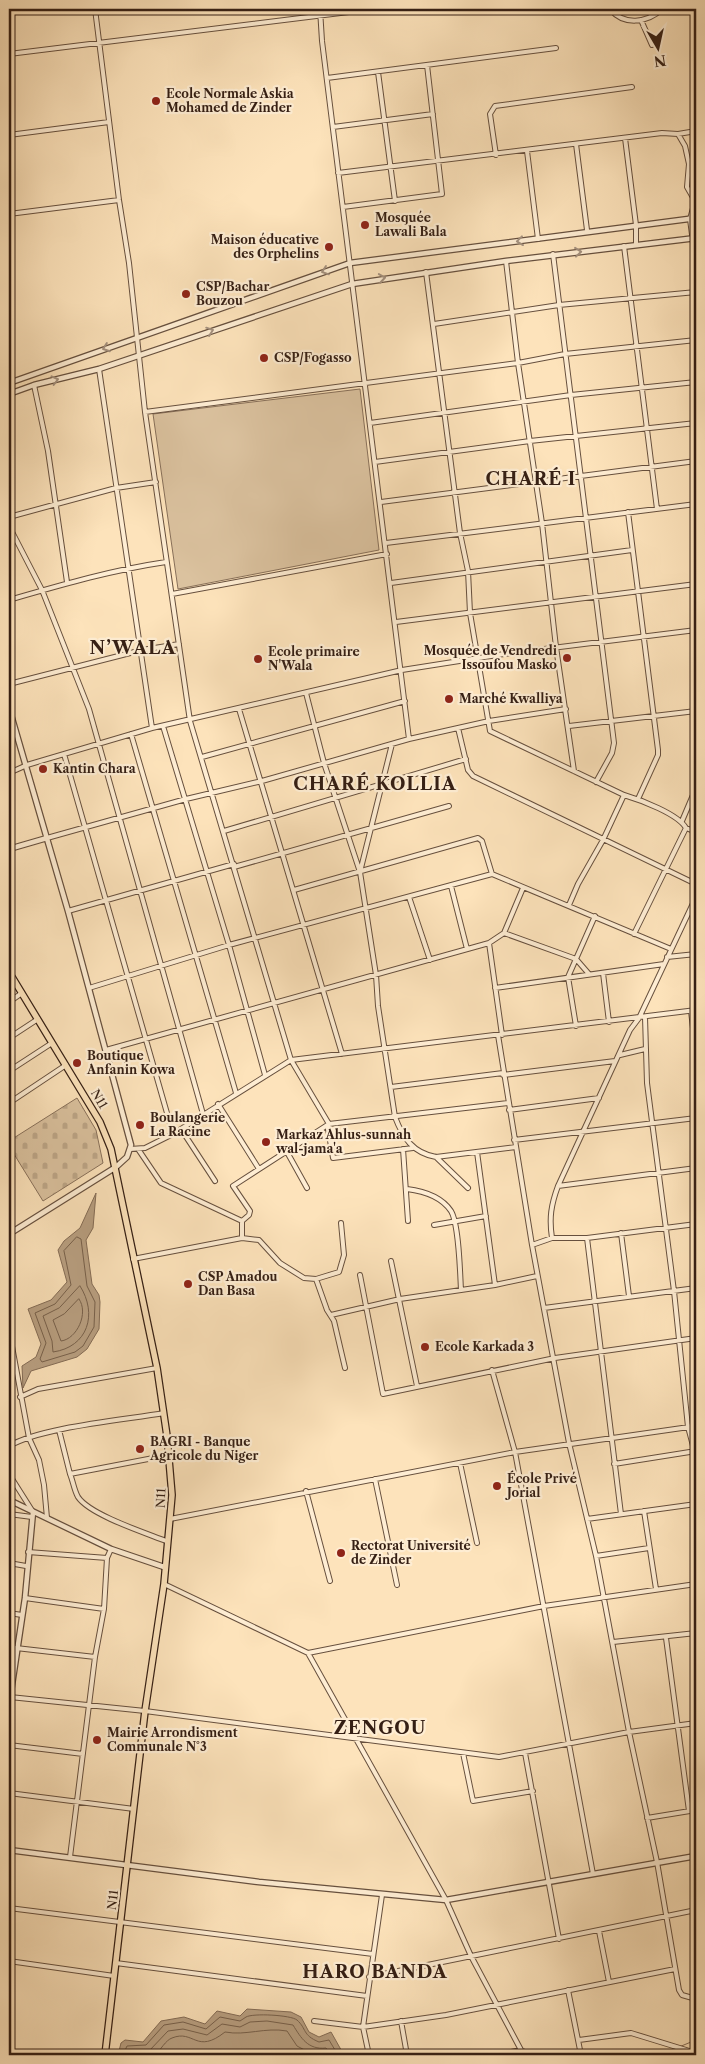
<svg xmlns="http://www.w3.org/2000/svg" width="705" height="2064" font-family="'Libre Caslon Text',serif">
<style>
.grass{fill:#dbc29f;stroke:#88705a}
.cemetery{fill:url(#cemetery-stones);stroke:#88705a}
.water{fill:#b9a082;stroke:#846c56}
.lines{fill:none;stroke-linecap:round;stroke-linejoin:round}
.shore{stroke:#77604b;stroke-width:1}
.stream{stroke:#846c56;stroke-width:1}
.minor-casing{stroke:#67503e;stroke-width:6}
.tertiary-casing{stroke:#67503e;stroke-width:7}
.primary-casing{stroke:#351f14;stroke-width:8}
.minor{stroke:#feedd3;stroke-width:4}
.tertiary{stroke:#feedd3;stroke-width:4.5}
.primary{stroke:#fde3bb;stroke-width:5.5}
.oneway{stroke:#a4907d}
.poi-dot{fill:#8f2418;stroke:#feedd3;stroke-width:2}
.labels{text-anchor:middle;stroke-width:4.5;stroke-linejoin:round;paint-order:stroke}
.poi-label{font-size:12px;font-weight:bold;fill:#351f14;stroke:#feedd3;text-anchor:start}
.street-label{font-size:12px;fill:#351f14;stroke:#feedd3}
.district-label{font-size:18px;font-weight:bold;letter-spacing:1px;fill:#351f14;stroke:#feedd3}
</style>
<defs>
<pattern id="cemetery-stones" width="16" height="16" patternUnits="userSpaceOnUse" patternTransform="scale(1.25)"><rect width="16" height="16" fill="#dbc29f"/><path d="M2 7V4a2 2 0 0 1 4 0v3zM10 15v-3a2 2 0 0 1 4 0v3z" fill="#bda688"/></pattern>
</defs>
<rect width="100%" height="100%" fill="#fde3bb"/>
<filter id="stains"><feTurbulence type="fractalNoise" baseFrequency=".004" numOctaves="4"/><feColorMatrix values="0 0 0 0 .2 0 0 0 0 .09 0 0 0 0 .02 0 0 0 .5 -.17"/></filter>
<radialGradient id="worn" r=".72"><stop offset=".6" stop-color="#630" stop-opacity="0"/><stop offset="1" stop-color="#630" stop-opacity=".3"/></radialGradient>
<path class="grass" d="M 360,389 L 379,550 L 178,589 L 153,414 Z"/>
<path class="cemetery" d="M 77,1098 L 96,1130 L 103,1163 L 43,1201 L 9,1146 L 9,1141 Z"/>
<path class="water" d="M 96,1193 L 93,1228 L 86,1240 L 92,1284 L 99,1295 L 100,1302 L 99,1329 L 87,1349 L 77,1357 L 31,1371 L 23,1388 L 22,1366 L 36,1357 L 41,1344 L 28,1309 L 51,1300 L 67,1282 L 58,1250 L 64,1241 L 80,1228 Z
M 247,2009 L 291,2012 L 301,2017 L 309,2032 L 319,2037 L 331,2032 L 344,2055 L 118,2055 L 121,2043 L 125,2040 L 143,2042 L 161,2021 L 184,2017 L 205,2024 L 217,2011 L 240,2016 Z"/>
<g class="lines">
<path class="shore" d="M 77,1237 L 81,1239 L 87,1286 L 95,1302 L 94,1327 L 83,1346 L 75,1352 L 42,1362 L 40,1359 L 46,1343 L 35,1313 L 55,1304 L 71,1285 L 64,1251 Z
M 80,1286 C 98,1314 88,1347 53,1352 L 52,1341 L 43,1316 L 59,1308 Z
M 79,1299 C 89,1313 77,1339 61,1341 L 53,1320 L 64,1314 Z
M 123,2055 L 127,2046 L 146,2045 L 164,2025 L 183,2022 L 206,2029 L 220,2017 L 240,2021 C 242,2020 244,2018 246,2017 C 253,2013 291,2015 297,2020 C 307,2029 302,2035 319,2042 L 329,2040 L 338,2055
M 130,2055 L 132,2052 L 149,2051 L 168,2031 L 183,2029 L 207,2035 L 222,2024 L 240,2027 L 250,2022 L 267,2021 L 293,2025 C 301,2038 308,2050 326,2048 L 331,2055
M 156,2055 C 160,2050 166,2040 172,2038 C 194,2029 196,2055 225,2032 C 246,2036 265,2027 287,2031 L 297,2046 L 314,2055"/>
<path class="stream" d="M 679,2047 L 691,2042 L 696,2034
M 660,2055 L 675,2048"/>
<defs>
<path id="minor" d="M 95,9 L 119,200 L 129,263 L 145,412 L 190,721 L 291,1060 L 329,1124 L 328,1129 L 333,1158 L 413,1148
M 320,9 L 322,41 L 409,739
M 610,9 C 624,26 647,23 662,9
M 641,20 L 652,45
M 9,54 L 373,9
M 378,72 L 395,201
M 327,78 L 556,48
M 333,127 L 433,114
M 678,134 L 696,131
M 9,135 L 109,122
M 625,138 L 636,225 L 636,245
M 576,144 L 587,230
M 527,151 L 538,239
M 496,155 L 490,114 L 495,106 L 632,87
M 689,164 L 696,163
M 338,173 L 662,133 L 678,134 L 685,146 L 689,164 L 687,187 L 695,201 L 690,219 L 696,266
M 343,207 L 442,194 L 427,65
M 9,214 L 119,200
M 624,246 L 657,509
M 553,254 L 614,743 L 612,753 L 596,782
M 506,261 L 518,363 L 542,523 L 556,647 L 574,771
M 426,272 L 460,533 L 468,571 L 470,613 L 490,731 L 624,795 C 641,800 678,814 686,828 L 696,832
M 434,324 L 559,305 L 696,292
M 99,369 L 152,728
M 34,385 L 48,451 L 67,582
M 145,412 L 518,363 L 565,354 L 696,340
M 370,423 L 571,395 L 696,382
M 375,462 L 530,441 L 696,423
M 381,502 L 696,461
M 628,512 L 658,750 L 658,755 L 638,799
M 9,517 L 116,488 L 156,482
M 9,526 L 42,590 L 89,709 L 203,1114
M 386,543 L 696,504
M 391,583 L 632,550
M 172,594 L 387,554
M 9,600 C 61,585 112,570 166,562
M 396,622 L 696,584
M 694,630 L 696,648
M 9,684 L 142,650 L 179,644
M 306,693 L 324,763 L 360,872 L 376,975 L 378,1006 L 395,1117 C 403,1138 413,1153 436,1157 L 516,1147
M 239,709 L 342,1054
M 163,726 L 229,945 L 265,1075
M 569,726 L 696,711
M 458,728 L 468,770 L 473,776 L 696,884
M 131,734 L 236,1093
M 64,754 L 173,1134
M 202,757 L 405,701
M 9,773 L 27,765 L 152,728 L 402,670 L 504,654 L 696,630
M 682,821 L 696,788
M 224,831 L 466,759
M 47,838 L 186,799 L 262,781 L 409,739 L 489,721 L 566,709
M 234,867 L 449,806
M 360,872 L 392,744
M 451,886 L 467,949
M 294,890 L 478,838 L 482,841 L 492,874
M 409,897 L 430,960
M 569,905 L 578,884 L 603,840 L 624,795
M 68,911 L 234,864
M 504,933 L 576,959 L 589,974
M 634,934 L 686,828
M 489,943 L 502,1035
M 667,957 L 696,954
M 603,973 L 609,1022
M 89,988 L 229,945 L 492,874 L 671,949
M 495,988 L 664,964
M 9,1002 L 22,993
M 691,1011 L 696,1054
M 645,1017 L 647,1083 L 674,1291 L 688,1427 L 696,1457
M 576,1026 L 568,977 L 595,916
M 498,1035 L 532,1245 L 569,1443 L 596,1556 L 629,1732 L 657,1862 L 679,1990 L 682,1995 L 696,1999
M 9,1038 L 38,1019
M 106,1050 L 489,943 L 504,933 L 523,888
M 620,1055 L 645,1049
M 9,1071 L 52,1043
M 503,1075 L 615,1061
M 391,1087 L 503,1073
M 9,1103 L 66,1065
M 218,1104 L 259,1169
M 509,1110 L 599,1098
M 181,1129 L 215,1181
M 514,1140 L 696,1118
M 130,1149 L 145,1148 L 173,1134 L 291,1060 L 696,1010
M 138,1149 L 161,1183 L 242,1221
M 403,1149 L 408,1221
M 287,1152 L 307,1188
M 477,1152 L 495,1285
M 436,1157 L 468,1188
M 558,1186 L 696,1168
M 407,1189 C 423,1191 441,1196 451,1211 C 459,1224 460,1273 461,1290
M 341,1223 L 344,1255 L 339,1272 L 316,1279 L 304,1278 L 280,1263 L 259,1240 L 242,1238 L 242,1221 L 249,1215 L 250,1211 L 233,1186 L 329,1124 L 508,1103
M 434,1225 L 486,1216
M 621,1233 L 629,1296
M 552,1238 C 549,1218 551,1205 558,1186 L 630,1030 L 639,1018 L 696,897
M 587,1238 L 621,1514
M 532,1245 L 552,1238 L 587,1238 L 696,1224
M 133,1259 L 242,1238
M 391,1261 L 417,1386
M 360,1275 L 383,1394 L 555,1358 L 696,1338
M 316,1279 L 327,1310 L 334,1321 L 345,1368
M 544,1308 L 696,1288
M 331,1315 L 400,1299 L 495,1285 L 537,1276
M 9,1330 L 29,1438 L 39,1460 L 44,1485 L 47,1518
M 492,1370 L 515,1452 L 593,1874
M 20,1397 L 38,1389 L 157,1368
M 59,1430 L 70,1474 L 169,1455
M 9,1446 C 42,1427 123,1420 164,1413
M 460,1463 L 477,1543
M 614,1464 L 696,1451
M 9,1474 L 33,1512
M 70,1474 C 73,1481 74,1490 78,1497 C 90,1515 146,1533 166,1541
M 375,1479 L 397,1585
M 306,1491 L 330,1581
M 644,1511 L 656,1589
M 9,1514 L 32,1517
M 170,1519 L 515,1452 L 696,1426
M 587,1519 L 696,1504
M 28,1552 L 107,1558
M 596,1556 L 649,1548
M 9,1563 L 26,1566
M 164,1584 L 308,1653 L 446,1900 L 471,1956 L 521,2050 L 530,2055
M 25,1598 L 104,1609
M 9,1613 L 22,1615
M 666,1638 L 689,1811
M 613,1642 L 696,1633
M 16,1648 L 95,1657
M 308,1653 L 544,1606 L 696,1584
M 10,1697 L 145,1711 L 499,1757 L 629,1732 L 696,1723
M 9,1745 L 83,1754
M 463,1753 L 473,1801 L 533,1791
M 525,1753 L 559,1939
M 9,1793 L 134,1809
M 647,1818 L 696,1810
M 70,1857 L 95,1657 L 104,1609 L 107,1558 L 111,1549
M 9,1908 L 373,1954
M 599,1931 L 609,1982
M 9,1961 L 114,1976
M 116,1963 L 367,1996
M 369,1977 L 696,1910
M 568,1990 L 581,2055
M 314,2021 L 363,2027 L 446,2015 L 675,1969
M 401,2021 L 407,2055
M 579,2040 L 631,2033 L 696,2053
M 369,2055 L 363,2027 L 382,1895
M 495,2055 L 521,2050"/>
<path id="tertiary" d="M 9,383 L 350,263 L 696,218
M 9,394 L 34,385 L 99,369 L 352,284 L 506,261 L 696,238
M 9,708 L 68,911 L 131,1145 L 127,1157 L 116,1167 L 9,1234
M 9,849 L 47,838
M 9,1500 L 111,1549 L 164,1567
M 9,1705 L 25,1598 L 33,1512
M 9,1850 L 259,1882 L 446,1900 L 696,1856"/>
<path id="primary" d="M 9,972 L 100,1122 L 111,1149 L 157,1368 L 167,1436 L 172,1495 L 164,1584 L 145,1711 L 105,2055"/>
</defs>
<use href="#minor" class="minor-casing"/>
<use href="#tertiary" class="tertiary-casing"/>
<use href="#primary" class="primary-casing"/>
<use href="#minor" class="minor"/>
<use href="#tertiary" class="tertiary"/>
<use href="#primary" class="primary"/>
</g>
<defs><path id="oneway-chevron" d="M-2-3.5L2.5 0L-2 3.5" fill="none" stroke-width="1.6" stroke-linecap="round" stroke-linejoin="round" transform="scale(1.25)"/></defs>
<g class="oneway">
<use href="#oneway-chevron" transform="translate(520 241) rotate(173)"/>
<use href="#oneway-chevron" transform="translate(578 252) rotate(-6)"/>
<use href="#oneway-chevron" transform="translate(325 271) rotate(161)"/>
<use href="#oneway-chevron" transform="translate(382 278) rotate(-9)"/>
<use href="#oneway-chevron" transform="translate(210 331) rotate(-19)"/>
<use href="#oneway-chevron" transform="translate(106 348) rotate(160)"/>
<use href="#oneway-chevron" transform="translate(55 380) rotate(-14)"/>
</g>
<g class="poi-dot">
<circle cx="156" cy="101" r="5"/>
<circle cx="365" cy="225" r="5"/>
<circle cx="329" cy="247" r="5"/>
<circle cx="186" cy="294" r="5"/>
<circle cx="264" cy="358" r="5"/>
<circle cx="567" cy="658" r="5"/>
<circle cx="258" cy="659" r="5"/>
<circle cx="449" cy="699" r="5"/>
<circle cx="43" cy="769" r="5"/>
<circle cx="77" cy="1063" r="5"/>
<circle cx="140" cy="1125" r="5"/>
<circle cx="266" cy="1142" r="5"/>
<circle cx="188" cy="1284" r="5"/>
<circle cx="425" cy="1347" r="5"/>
<circle cx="140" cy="1449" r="5"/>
<circle cx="497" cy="1486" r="5"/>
<circle cx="341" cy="1553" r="5"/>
<circle cx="97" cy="1740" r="5"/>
</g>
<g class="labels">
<g class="poi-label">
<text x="166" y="98">Ecole Normale Askia<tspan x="166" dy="14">Mohamed de Zinder</tspan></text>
<text x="375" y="222">Mosquée<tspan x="375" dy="14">Lawali Bala</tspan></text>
<text x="319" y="244" text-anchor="end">Maison éducative<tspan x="319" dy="14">des Orphelins</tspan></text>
<text x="196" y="291">CSP/Bachar<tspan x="196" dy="14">Bouzou</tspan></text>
<text x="274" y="362">CSP/Fogasso</text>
<text x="557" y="655" text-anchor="end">Mosquée de Vendredi<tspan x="557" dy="14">Issoufou Masko</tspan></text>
<text x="268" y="656">Ecole primaire<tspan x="268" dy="14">N'Wala</tspan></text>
<text x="459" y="703">Marché Kwalliya</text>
<text x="53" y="773">Kantin Chara</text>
<text x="87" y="1060">Boutique<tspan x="87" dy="14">Anfanin Kowa</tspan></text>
<text x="150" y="1122">Boulangerie<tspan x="150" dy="14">La Racine</tspan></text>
<text x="276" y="1139">Markaz Ahlus-sunnah<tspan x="276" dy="14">wal-jama'a</tspan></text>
<text x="198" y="1281">CSP Amadou<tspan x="198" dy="14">Dan Basa</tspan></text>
<text x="435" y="1351">Ecole Karkada 3</text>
<text x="150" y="1446">BAGRI - Banque<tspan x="150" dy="14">Agricole du Niger</tspan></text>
<text x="507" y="1483">École Privé<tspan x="507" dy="14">Jorial</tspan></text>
<text x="351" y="1550">Rectorat Université<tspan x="351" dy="14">de Zinder</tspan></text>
<text x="107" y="1737">Mairie Arrondisment<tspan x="107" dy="14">Communale N°3</tspan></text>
</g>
<g class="street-label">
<text transform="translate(99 1099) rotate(59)" y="4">N11</text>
<text transform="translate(161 1498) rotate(-88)" y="4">N11</text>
<text transform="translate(113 1900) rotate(-83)" y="4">N11</text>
</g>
<g class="district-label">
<text x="531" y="485">CHARÉ I</text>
<text x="133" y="654">N’WALA</text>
<text x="375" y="790">CHARÉ KOLLIA</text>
<text x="380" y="1734">ZENGOU</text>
<text x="375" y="1978">HARO BANDA</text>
</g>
</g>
<rect width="705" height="2064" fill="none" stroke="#fde3bb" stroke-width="30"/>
<rect x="10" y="10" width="685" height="2044" fill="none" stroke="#351f14" stroke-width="2.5"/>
<rect x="15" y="15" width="675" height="2034" fill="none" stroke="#351f14"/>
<g transform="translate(658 48) rotate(171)" stroke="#feedd3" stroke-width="4" paint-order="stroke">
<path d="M0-4L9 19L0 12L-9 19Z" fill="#351f14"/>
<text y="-8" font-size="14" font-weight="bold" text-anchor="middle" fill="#351f14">N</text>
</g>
<rect width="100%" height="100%" filter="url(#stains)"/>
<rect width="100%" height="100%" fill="url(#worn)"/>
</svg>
